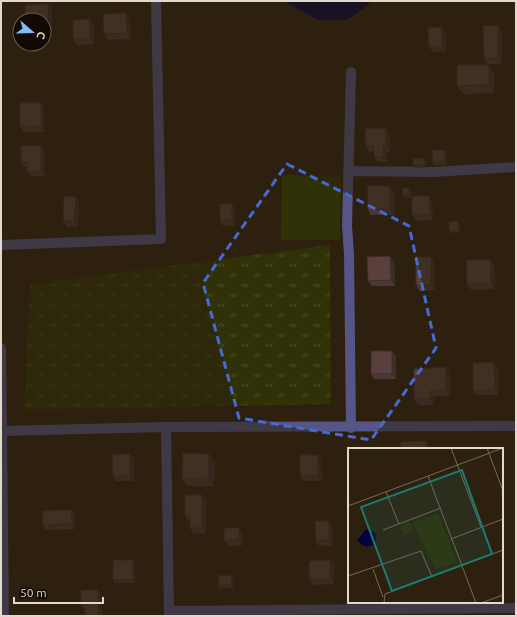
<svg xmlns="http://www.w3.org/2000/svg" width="517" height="617" font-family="Ubuntu,sans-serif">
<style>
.grass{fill:url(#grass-tufts)}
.park{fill:#303107}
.water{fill:#000240}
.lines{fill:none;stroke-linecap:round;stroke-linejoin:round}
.minor{stroke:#555587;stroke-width:10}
.wall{fill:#4d3734}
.shaded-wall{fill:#3e2d2a}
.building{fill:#59403c;stroke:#3e2d2a}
.marked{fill:none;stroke:#446ad6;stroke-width:3;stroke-dasharray:8 5;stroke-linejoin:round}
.inset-road{fill:none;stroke:#766a5b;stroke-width:1}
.view{fill:#1a7b73;fill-opacity:0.15;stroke:#1a7b73;stroke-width:2}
.inset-edge{fill:none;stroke:#e2d8ce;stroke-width:2}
</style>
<defs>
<pattern id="grass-tufts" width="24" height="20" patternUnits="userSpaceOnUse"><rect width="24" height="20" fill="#303107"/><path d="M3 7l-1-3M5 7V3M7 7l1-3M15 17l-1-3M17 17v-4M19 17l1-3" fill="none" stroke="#4e4e2a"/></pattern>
</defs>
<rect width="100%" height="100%" fill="#2e200f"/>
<path class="grass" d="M 330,245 L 331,404 L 24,410 L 30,284 Z"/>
<path class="park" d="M 282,175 L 341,176 L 340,240 L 281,240 Z"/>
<path class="water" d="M 287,1 L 371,1 L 367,6 L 347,20 L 318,20 L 287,3 Z"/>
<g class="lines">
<path class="minor" d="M 351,72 L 347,226 L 349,254 L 351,428
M 349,171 L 433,172 L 516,167
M 1,245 L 161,239 L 156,1
M 1,348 L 4,616
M 166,427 L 169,616
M 1,431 L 166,427 L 516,426
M 169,611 L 516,608"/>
</g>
<path class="wall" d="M 48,4 L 52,9 L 52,32 L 44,32 L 44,20 Z
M 126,13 L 130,19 L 130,39 L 108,40 L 104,34 Z
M 90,19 L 93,24 L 94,44 L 77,45 L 73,39 Z
M 442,27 L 445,33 L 446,51 L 433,52 L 429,47 Z
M 502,31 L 502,64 L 488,64 L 484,58 Z
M 489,65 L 494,73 L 494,93 L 463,94 L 457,86 Z
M 41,103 L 44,108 L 44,132 L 24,132 L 20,127 Z
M 385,128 L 389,134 L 390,152 L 387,152 L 388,162 L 378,162 L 374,157 L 374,151 L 369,152 L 366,146 Z
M 45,151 L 45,176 L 31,176 L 27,171 L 27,167 L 24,167 L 21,162 Z
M 447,153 L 446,165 L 434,165 L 432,162 Z
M 424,159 L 426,161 L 426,168 L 414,168 L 413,165 Z
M 411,190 L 411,197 L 405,198 L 403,195 Z
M 394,191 L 394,215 L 371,215 L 368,210 Z
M 76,197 L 79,202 L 78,227 L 67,227 L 63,221 Z
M 432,201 L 433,220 L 416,221 L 412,215 Z
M 232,204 L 235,209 L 235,226 L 223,226 L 220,220 Z
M 460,224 L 460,232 L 451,233 L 449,230 Z
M 431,257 L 434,262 L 435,290 L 420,291 L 416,285 Z
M 491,260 L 494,265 L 495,289 L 471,290 L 467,284 Z
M 394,262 L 395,286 L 372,286 L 368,281 Z
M 392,351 L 396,356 L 396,379 L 374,379 L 371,374 Z
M 446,367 L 450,372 L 450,396 L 434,396 L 434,405 L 418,405 L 414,399 Z
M 498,368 L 498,395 L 477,395 L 473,390 Z
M 209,454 L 215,462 L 214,486 L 187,486 L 182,478 Z
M 318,455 L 321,460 L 322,481 L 304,481 L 300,476 Z
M 134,460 L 134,481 L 116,481 L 113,476 Z
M 206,500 L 206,533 L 194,534 L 190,528 L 190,521 L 189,521 L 185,515 Z
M 75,515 L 75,529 L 46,530 L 43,525 Z
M 329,521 L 333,526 L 333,546 L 319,546 L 316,541 Z
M 243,533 L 243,545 L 228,546 L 224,540 Z
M 330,560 L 334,565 L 334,584 L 313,585 L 309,579 Z
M 135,562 L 135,583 L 115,583 L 113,580 Z
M 234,578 L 233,588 L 220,588 L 218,585 Z
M 102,595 L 102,616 L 85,616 L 85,610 L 81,605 Z"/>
<path class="shaded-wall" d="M 48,4 L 52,9 L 52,32 L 48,26 Z
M 126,13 L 130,19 L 130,39 L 127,33 Z
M 90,19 L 93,24 L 94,44 L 90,39 Z
M 498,25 L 502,31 L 502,64 L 498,58 Z
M 442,27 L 445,33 L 446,51 L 442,46 Z
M 489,65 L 494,73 L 494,93 L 489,85 Z
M 41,103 L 44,108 L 44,132 L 41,126 Z
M 385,128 L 389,134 L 390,152 L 386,146 Z
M 41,146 L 45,151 L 45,176 L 41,171 Z
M 383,146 L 387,152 L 388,162 L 384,157 Z
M 445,150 L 447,153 L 446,165 L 444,162 Z
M 424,159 L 426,161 L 426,168 L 424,165 Z
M 390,186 L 394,191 L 394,215 L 390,209 Z
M 409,188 L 411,190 L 411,197 L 409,194 Z
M 429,196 L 432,201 L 433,220 L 430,215 Z
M 76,197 L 79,202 L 78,227 L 74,222 Z
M 232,204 L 235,209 L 235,226 L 232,220 Z
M 458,221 L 460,224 L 460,232 L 459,230 Z
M 390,256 L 394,262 L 395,286 L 391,280 Z
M 431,257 L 434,262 L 435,290 L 431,285 Z
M 491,260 L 494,265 L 495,289 L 491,284 Z
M 392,351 L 396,356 L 396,379 L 392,374 Z
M 494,362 L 498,368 L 498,395 L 495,390 Z
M 446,367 L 450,372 L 450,396 L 446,390 Z
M 430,391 L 434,396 L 434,405 L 431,399 Z
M 426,441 L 429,447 L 429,449 L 426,449 Z
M 130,454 L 134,460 L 134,481 L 130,476 Z
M 209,454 L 215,462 L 214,486 L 208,478 Z
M 318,455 L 321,460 L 322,481 L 318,476 Z
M 202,495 L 206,500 L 206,533 L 202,528 Z
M 71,510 L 75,515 L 75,529 L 72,524 Z
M 329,521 L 333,526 L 333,546 L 329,540 Z
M 239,528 L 243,533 L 243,545 L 239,539 Z
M 133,560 L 135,562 L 135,583 L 133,580 Z
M 330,560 L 334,565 L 334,584 L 330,579 Z
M 232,576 L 234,578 L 233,588 L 231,585 Z
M 98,590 L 102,595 L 102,616 L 98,616 Z"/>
<path class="building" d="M 48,4 L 48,26 L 44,26 L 44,20 L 25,20 L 25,5 Z
M 126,13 L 127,33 L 104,34 L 103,14 Z
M 90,19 L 90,39 L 73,39 L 73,20 Z
M 498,25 L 498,58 L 484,58 L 483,26 Z
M 442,27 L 442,46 L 429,47 L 428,28 Z
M 457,65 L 489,65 L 489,85 L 457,86 Z
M 20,103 L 41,103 L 41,126 L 20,127 Z
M 385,128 L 386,146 L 383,146 L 384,157 L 374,157 L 374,146 L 366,146 L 365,129 Z
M 21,146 L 41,146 L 41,171 L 27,171 L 27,162 L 21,162 Z
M 433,150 L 445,150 L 444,162 L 432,162 Z
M 413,158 L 424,159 L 424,165 L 413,165 Z
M 367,186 L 390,186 L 390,209 L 368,210 Z
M 402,188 L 409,188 L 409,194 L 403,195 Z
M 64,196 L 76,197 L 74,222 L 63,221 Z
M 412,196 L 429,196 L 430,215 L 412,215 Z
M 220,204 L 232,204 L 232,220 L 220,220 Z
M 458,221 L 459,230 L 449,230 L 449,222 Z
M 390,256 L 391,280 L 368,281 L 367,257 Z
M 416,257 L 431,257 L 431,285 L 416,285 Z
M 467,260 L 491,260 L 491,284 L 467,284 Z
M 371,351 L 392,351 L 392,374 L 371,374 Z
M 494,362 L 495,390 L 473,390 L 473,363 Z
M 446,367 L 446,390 L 430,391 L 431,399 L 414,399 L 414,369 Z
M 426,441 L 426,449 L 401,449 L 400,442 Z
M 183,453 L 209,454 L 208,478 L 182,478 Z
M 130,454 L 130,476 L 113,476 L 112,455 Z
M 300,455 L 318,455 L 318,476 L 300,476 Z
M 347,494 L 349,494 L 349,506 L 347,506 Z
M 185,495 L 202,495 L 202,528 L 190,528 L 190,515 L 185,515 Z
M 71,510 L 72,524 L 43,525 L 42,511 Z
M 315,521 L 329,521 L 329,540 L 316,541 Z
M 224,528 L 239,528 L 239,539 L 224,540 Z
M 113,560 L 133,560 L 133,580 L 113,580 Z
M 330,560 L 330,579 L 309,579 L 309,561 Z
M 219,575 L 232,576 L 231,585 L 218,585 Z
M 81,590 L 98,590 L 98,616 L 85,615 L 85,605 L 81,605 Z"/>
<path d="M0 0H517V617H0ZM 287,164 L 409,226 L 436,348 L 371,440 L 239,418 L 203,283 Z" fill="#2e200f" fill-opacity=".55" fill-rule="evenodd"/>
<path class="marked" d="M 287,164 L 409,226 L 436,348 L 371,440 L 239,418 L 203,283 Z"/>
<g transform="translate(348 448)">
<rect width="155" height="155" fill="#2e200f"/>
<path d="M 90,65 L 109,115 L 88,121 L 64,75 Z" fill="#303107"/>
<path d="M53 80a6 6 0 1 1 12 0a6 6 0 1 1-12 0Z" fill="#303107"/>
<path d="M 18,81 L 27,85 L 28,90 L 27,96 L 18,99 L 9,93 Z" fill="#000240"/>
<path class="inset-road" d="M 103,0 L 133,79M 139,0 L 155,43M 80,28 L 128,155M 38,44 L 51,76M 0,58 L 155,0M 35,82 L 93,60M 103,91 L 155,71M 25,121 L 35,149M 0,128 L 73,103 L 84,129M 36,155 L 37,146 L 155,102M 133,155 L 155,147"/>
<path class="view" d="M 114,22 L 144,106 L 44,143 L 13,59 Z"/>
<rect width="155" height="155" class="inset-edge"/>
</g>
<rect width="517" height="617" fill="none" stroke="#e2d8ce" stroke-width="4"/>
<g transform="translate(32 32) rotate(110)"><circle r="19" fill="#120b05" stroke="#655d55"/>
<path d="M0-3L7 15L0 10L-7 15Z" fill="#84bcfb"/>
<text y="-6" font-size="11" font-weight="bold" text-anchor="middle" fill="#e2d8ce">С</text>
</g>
<path d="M14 597v6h89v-6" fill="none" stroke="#e2d8ce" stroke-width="2"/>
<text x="20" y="597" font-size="12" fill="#e2d8ce" stroke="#120b05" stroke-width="3" paint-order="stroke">50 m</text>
</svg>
